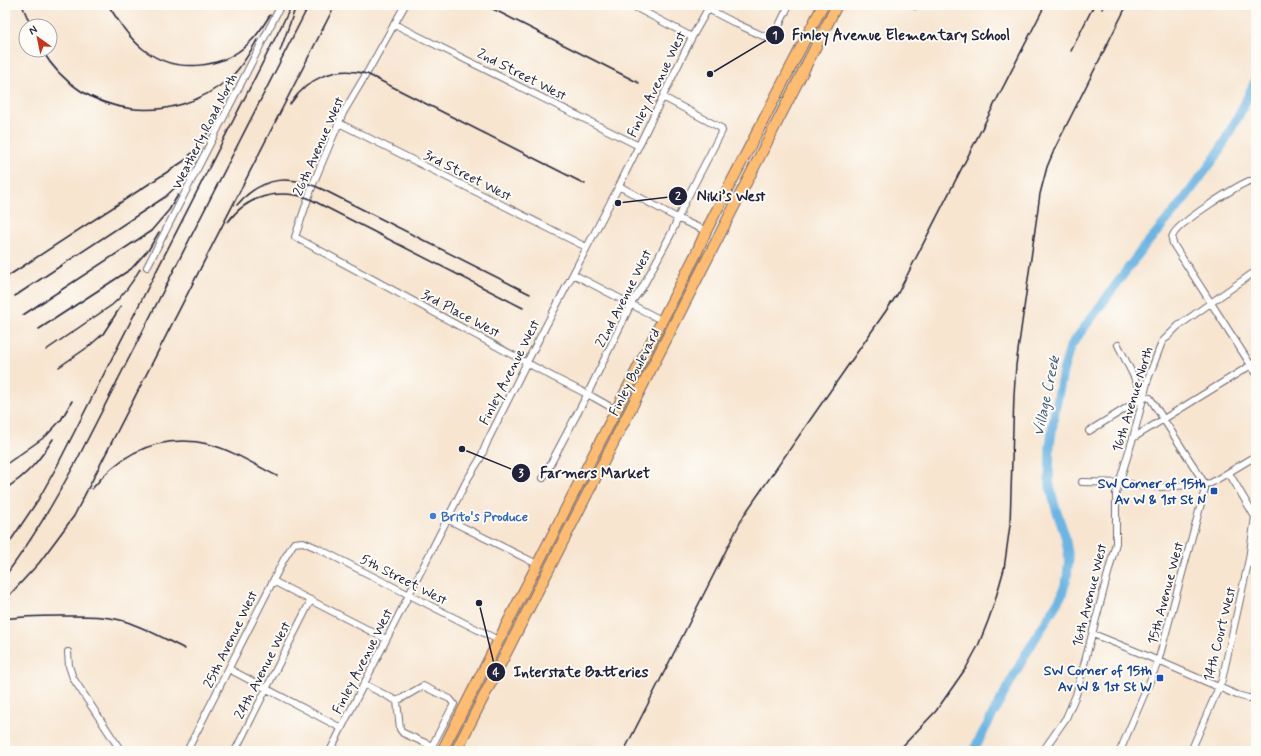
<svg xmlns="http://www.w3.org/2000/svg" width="1261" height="756" font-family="Mynerve,sans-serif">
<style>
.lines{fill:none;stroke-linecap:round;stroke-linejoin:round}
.river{stroke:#6ab5e3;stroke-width:9}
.street-casing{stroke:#6d666f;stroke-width:8}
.primary-casing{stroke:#6d666f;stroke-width:12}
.street{stroke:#fff;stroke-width:6}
.primary{stroke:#febc70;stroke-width:10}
.rail{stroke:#22223b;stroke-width:1.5}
.transit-dot{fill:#1a4fb4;stroke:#fdfcf7;stroke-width:1.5}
.shop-dot{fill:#3f7fe0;stroke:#fdfcf7;stroke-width:1.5}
.labels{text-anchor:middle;stroke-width:4;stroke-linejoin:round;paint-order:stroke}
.street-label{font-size:14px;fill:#22223b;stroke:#fdfcf7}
.transit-label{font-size:14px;font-weight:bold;fill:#164399;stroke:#fdfcf7;text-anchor:end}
.shop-label{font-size:14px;font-weight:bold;fill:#366cbe;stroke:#fdfcf7;text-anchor:start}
.water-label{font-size:15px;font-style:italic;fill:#3f5d7e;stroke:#fdfcf7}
.leader{fill:none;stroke:#22223b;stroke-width:1.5}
.callout-dot{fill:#22223b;stroke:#fdfcf7;stroke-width:1.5}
.mark-label{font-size:12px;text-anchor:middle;font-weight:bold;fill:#fff}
.callout-label{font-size:15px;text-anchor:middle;font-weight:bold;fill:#22223b;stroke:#fdfcf7;stroke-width:4;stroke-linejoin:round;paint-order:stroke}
</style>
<rect width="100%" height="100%" fill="#fdfcf7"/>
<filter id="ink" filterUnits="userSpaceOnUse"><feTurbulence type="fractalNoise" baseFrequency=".025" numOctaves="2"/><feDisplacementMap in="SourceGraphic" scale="8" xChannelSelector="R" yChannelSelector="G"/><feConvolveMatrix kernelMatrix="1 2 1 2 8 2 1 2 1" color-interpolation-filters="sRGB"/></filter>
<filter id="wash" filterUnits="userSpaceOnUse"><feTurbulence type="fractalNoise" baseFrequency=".012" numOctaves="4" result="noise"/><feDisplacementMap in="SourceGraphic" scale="16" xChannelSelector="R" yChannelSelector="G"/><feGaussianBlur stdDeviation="0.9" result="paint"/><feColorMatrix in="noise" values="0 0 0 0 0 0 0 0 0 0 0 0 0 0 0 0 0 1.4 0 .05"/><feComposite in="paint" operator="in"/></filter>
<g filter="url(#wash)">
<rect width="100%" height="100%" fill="#f7e5d0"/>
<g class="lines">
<path class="river" d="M 973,751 L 1024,657 L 1062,595 L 1067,577 L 1069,558 L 1065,536 L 1055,506 L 1049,482 L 1050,445 L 1055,411 L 1063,372 L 1070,347 L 1143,248 L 1179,206 L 1217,155 L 1240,113 L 1256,79"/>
</g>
</g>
<g filter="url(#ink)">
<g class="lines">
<defs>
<path id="street" d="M 405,5 L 368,71 L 343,113 L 313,184 L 295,237 L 555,378 L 593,397 L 616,410
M 631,5 L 692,37
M 915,6 L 916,5
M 708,9 L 737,24 L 772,40 L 789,5
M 394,24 L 639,146
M 339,123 L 586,247
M 1256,185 L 1253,181 L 1249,181 C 1235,187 1178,223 1173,235 C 1171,239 1173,244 1175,247 L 1256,373
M 619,186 L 677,218 L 706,231
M 147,267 L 281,5
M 573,274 L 661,320
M 1118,345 L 1144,397 L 1150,398 L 1205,484 L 1205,489 L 1158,662 L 1120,751
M 1089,431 L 1144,397
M 1133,438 L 1256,362
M 1229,473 L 1255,517
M 543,478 L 586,397 L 633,300 L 642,288 L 671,234 L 685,202 L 722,131 L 721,128 L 663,97
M 1082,482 L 1126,483 L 1134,485 L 1160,487 L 1205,484 L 1211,483 L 1256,456
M 447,519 L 537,564
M 273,581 L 386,639
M 1093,634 L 1140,653 L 1237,695 L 1248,698 L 1256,698
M 68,652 L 69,666 L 73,678 L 121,751
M 229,669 L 341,728
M 364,684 L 397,701 L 423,686 L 450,699 L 454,704 L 432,746 L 403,733 L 400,729 L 397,701
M 187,751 L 284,559 L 294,543 L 303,542 L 317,548 L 498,640
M 235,751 L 311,600
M 330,751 L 467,480 L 480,459 L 488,440 L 527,362 L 619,186 L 692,37 L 710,5
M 1043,751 L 1066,718 L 1076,695 L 1116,543 L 1116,493 L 1133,438 L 1148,379 L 1162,342 L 1178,326 L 1256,271
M 1191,751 L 1222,680 L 1249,559 L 1255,517"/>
<path id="primary" d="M 442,751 L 696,254 L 706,231 L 823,5
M 456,751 L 837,5"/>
</defs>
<use href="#street" class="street-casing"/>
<use href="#primary" class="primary-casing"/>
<use href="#street" class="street"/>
<use href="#primary" class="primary"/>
<path class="rail" d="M 22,5 L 31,26
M 108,5 C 118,20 128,37 143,49 C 174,74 222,70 250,42 C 259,34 264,24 270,15
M 485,5 L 639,83
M 1102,9 L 1104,5
M 42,50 C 82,119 173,128 231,77 C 242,67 250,52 257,40
M 280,51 L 295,9
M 1071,51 L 1094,5
M 290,104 C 308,78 335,65 367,74 L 585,184
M 237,205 C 263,175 292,174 326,191 L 530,294
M 228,222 C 247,195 278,189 308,198 L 523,308
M 5,278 L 184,161 C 198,148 208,133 218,117
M 15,296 L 165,197 L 180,183 L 197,157
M 23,315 L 151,231 L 169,210 L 178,195
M 39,329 L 131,269 L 149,249 L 159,232
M 46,350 L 112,305 C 124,295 132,283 140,269
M 59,367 L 88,347 L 103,334 L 121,306
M 5,465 L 46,436 L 61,420 L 72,401
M 5,489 C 27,475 39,461 53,439
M 92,489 C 115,460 145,441 183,441 C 191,441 200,442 208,444 C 232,450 255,465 277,476
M 5,549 L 38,500 L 56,468 L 292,5
M 5,576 C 33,539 55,500 77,460 L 309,5
M 5,600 L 39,563 L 74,516 L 335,5
M 5,619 C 23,616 42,616 60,616 C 81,616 104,615 124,621 C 146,628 165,639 185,649
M 624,751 L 744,515 L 897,295 L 1045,5
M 898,751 L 936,711 L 966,668 L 978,646 L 988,621 L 994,604 L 1004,569 L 1010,525 L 1014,395 L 1016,365 L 1040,194 L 1047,167 L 1055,148 L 1127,5"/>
</g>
</g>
<g class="transit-dot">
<rect x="1210" y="487" width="8" height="8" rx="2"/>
<rect x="1156" y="674" width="8" height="8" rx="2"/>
</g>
<circle class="shop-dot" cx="433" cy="516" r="4"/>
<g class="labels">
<g class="street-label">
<text transform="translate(522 74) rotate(27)" y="5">2nd Street West</text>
<text transform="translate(656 84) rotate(-64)" y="5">Finley Avenue West</text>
<text transform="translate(204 131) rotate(-63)" y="5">Weatherly Road North</text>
<text transform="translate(318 146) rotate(-66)" y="5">26th Avenue West</text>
<text transform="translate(468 175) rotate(27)" y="5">3rd Street West</text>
<text transform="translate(623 298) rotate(-63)" y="5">22nd Avenue West</text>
<text transform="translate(461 313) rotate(28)" y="5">3rd Place West</text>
<text transform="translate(509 372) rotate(-63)" y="5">Finley Avenue West</text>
<text transform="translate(634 372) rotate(-63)" y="5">Finley Boulevard</text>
<text transform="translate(1132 399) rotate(-73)" y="5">16th Avenue North</text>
<text transform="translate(404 579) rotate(27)" y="5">5th Street West</text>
<text transform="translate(1165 593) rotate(-75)" y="5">15th Avenue West</text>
<text transform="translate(1089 595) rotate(-76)" y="5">16th Avenue West</text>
<text transform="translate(1219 634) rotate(-76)" y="5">14th Court West</text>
<text transform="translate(230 639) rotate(-64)" y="5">25th Avenue West</text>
<text transform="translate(362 661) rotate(-63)" y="5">Finley Avenue West</text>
<text transform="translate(262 670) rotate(-63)" y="5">24th Avenue West</text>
</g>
<g class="transit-label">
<text x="1206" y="488">SW Corner of 15th<tspan x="1206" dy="16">Av W &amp; 1st St N</tspan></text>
<text x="1152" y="675">SW Corner of 15th<tspan x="1152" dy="16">Av W &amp; 1st St W</tspan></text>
</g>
<g class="shop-label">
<text x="441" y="521">Brito's Produce</text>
</g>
<g class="water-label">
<text transform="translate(1046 396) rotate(-78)" y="5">Village Creek</text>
</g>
</g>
<path class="leader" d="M710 74L775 35M618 203L678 196M462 449L521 473M479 603L496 672"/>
<g class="callout-dot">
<circle cx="710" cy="74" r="4"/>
<circle cx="618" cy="203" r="4"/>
<circle cx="462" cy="449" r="4"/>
<circle cx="479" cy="603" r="4"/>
<circle cx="775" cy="35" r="10"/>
<circle cx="678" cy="196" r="10"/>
<circle cx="521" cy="473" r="10"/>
<circle cx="496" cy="672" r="10"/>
</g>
<g class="mark-label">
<text x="775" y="39">1</text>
<text x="678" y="200">2</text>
<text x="521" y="477">3</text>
<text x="496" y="676">4</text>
</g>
<g class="callout-label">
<text x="901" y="40">Finley Avenue Elementary School</text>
<text x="731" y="201">Niki’s West</text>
<text x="595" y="478">Farmers Market</text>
<text x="581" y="677">Interstate Batteries</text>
</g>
<rect width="1261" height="756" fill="none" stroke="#fdfcf7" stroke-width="20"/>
<g transform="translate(38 38) rotate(327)"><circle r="19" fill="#fdfcf7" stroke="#a5a5ac"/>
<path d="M0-3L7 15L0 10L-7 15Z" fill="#c8321e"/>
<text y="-6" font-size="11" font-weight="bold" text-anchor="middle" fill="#22223b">N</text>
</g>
</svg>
